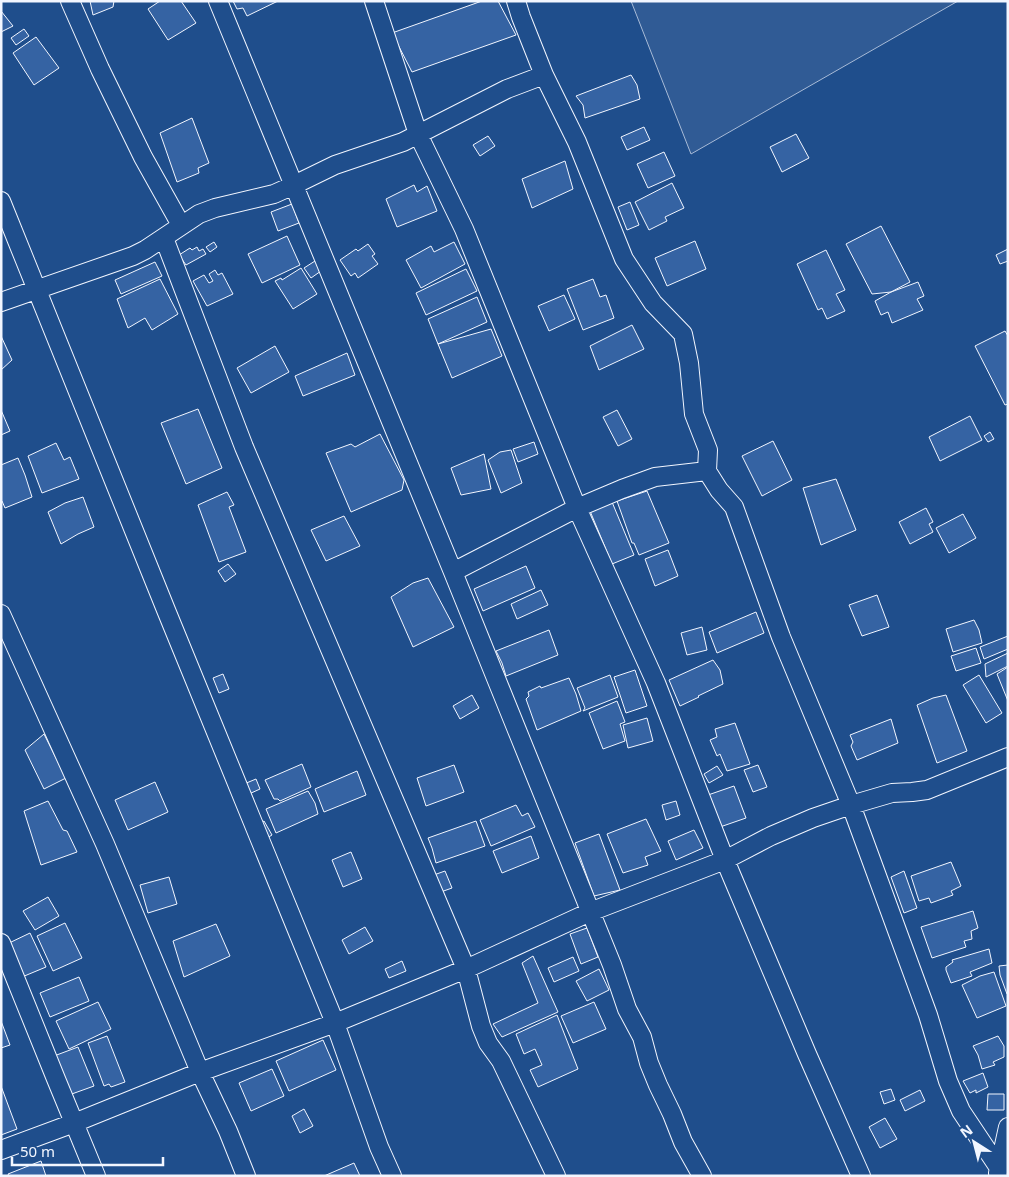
<svg xmlns="http://www.w3.org/2000/svg" width="1009" height="1177" font-family="'Noto Sans',sans-serif">
<style>
.built{fill:#305b95;stroke:#a8bbd7}
.building{fill:#3563a3;stroke:#f2f6ff}
.lines{fill:none;stroke-linecap:round;stroke-linejoin:round}
.street-casing{stroke:#f2f6ff;stroke-width:20}
.street{stroke:#1f4e8c;stroke-width:18}
</style>
<rect width="100%" height="100%" fill="#1f4e8c"/>
<path class="built" d="M 631,1 L 958,1 L 691,154 Z"/>
<path class="building" d="M 90,1 L 114,1 L 113,7 L 93,15 Z
M 160,1 L 181,1 L 196,23 L 168,40 L 148,9 Z
M 233,1 L 278,1 L 247,16 L 243,8 L 237,9 Z
M 482,1 L 498,1 L 516,35 L 412,72 L 392,33 Z
M 1,11 L 13,26 L 1,32 Z
M 24,29 L 29,36 L 16,45 L 11,38 Z
M 36,37 L 59,68 L 34,85 L 13,53 Z
M 631,75 L 637,85 L 640,99 L 585,118 L 583,105 L 576,96 Z
M 192,118 L 209,163 L 198,168 L 199,173 L 177,182 L 160,133 Z
M 644,127 L 650,140 L 627,150 L 621,137 Z
M 796,134 L 809,158 L 782,172 L 770,147 Z
M 488,136 L 495,146 L 480,156 L 473,145 Z
M 664,152 L 675,176 L 648,188 L 637,164 Z
M 565,161 L 573,189 L 532,208 L 522,179 Z
M 672,183 L 684,208 L 665,217 L 667,221 L 649,230 L 635,202 Z
M 414,185 L 417,192 L 427,186 L 437,211 L 397,227 L 386,199 Z
M 630,202 L 639,225 L 627,230 L 618,207 Z
M 292,204 L 299,223 L 278,231 L 271,212 Z
M 881,226 L 910,282 L 891,292 L 872,294 L 846,244 Z
M 287,236 L 300,265 L 262,283 L 248,254 Z
M 695,241 L 706,269 L 667,286 L 655,258 Z
M 214,242 L 217,247 L 210,252 L 206,247 Z
M 454,242 L 465,264 L 421,288 L 406,260 L 431,246 L 434,252 Z
M 368,244 L 375,254 L 372,256 L 378,264 L 358,278 L 355,273 L 351,276 L 340,260 L 356,249 L 358,251 Z
M 197,247 L 199,251 L 203,249 L 206,254 L 186,265 L 179,255 L 190,248 L 192,250 Z
M 1008,249 L 1008,261 L 1000,264 L 996,255 Z
M 826,250 L 845,290 L 836,294 L 845,311 L 827,319 L 822,308 L 818,310 L 797,264 Z
M 315,261 L 321,271 L 311,278 L 304,268 Z
M 155,262 L 162,276 L 121,294 L 115,280 Z
M 301,268 L 317,294 L 293,309 L 275,281 L 281,278 L 282,280 Z
M 466,269 L 477,291 L 426,315 L 416,293 Z
M 215,270 L 218,275 L 222,273 L 233,294 L 207,306 L 193,281 L 204,275 L 209,283 L 213,281 L 209,274 Z
M 160,279 L 178,314 L 152,330 L 145,318 L 128,328 L 117,299 Z
M 593,279 L 600,297 L 606,295 L 614,318 L 583,330 L 567,289 Z
M 918,282 L 924,296 L 917,299 L 923,310 L 892,323 L 888,312 L 881,315 L 875,301 L 891,292 Z
M 564,295 L 575,319 L 549,331 L 538,306 Z
M 477,297 L 487,322 L 438,344 L 428,319 Z
M 632,325 L 644,349 L 599,370 L 590,346 Z
M 491,329 L 502,356 L 452,378 L 438,344 Z
M 1005,331 L 1008,336 L 1008,404 L 1005,405 L 975,346 Z
M 1,336 L 12,360 L 1,370 Z
M 275,346 L 289,372 L 251,393 L 237,368 Z
M 347,353 L 355,375 L 303,396 L 295,376 Z
M 198,409 L 222,468 L 186,484 L 161,423 Z
M 1,410 L 10,431 L 1,435 Z
M 617,410 L 632,439 L 618,446 L 603,417 Z
M 970,416 L 982,440 L 940,461 L 929,437 Z
M 990,432 L 994,439 L 988,442 L 984,436 Z
M 380,434 L 404,480 L 402,490 L 351,512 L 326,453 L 351,444 L 355,447 Z
M 773,441 L 792,480 L 762,496 L 742,456 Z
M 534,442 L 538,454 L 518,462 L 513,449 Z
M 56,443 L 64,460 L 70,457 L 79,479 L 42,493 L 28,456 Z
M 511,450 L 522,483 L 501,493 L 488,460 L 500,452 Z
M 484,454 L 491,489 L 461,495 L 451,468 Z
M 18,458 L 25,475 L 32,497 L 5,508 L 2,501 L 1,501 L 1,465 Z
M 836,479 L 856,530 L 821,545 L 803,488 Z
M 647,491 L 669,543 L 639,555 L 634,543 L 632,543 L 617,501 Z
M 227,492 L 234,505 L 229,507 L 246,552 L 219,562 L 198,505 Z
M 83,497 L 94,527 L 78,534 L 61,544 L 48,512 L 65,503 Z
M 612,502 L 634,555 L 612,564 L 590,511 Z
M 926,508 L 933,522 L 929,524 L 933,532 L 910,544 L 899,522 Z
M 963,514 L 976,538 L 949,553 L 936,528 Z
M 344,516 L 360,546 L 326,561 L 311,530 Z
M 668,550 L 678,576 L 655,586 L 645,559 Z
M 228,564 L 236,574 L 225,582 L 218,571 Z
M 526,566 L 535,588 L 483,611 L 474,589 Z
M 428,578 L 454,627 L 413,647 L 391,597 L 413,583 Z
M 541,590 L 548,605 L 517,619 L 511,604 Z
M 877,595 L 889,627 L 862,636 L 849,605 Z
M 756,612 L 764,633 L 717,653 L 709,632 Z
M 974,620 L 979,630 L 982,643 L 953,652 L 946,629 Z
M 702,627 L 707,650 L 687,655 L 681,633 Z
M 549,630 L 558,655 L 506,676 L 502,663 L 496,651 Z
M 1008,636 L 1008,649 L 984,659 L 980,647 Z
M 976,648 L 981,663 L 956,671 L 951,656 Z
M 1008,653 L 1008,666 L 986,677 L 985,664 Z
M 713,660 L 720,670 L 723,684 L 698,696 L 699,697 L 680,706 L 669,680 Z
M 1008,667 L 1008,701 L 997,674 Z
M 635,670 L 647,706 L 626,713 L 614,677 Z
M 223,674 L 229,689 L 219,693 L 213,678 Z
M 610,675 L 618,697 L 583,711 L 585,708 L 577,688 Z
M 979,675 L 1002,713 L 986,723 L 963,685 Z
M 569,678 L 576,694 L 581,711 L 537,730 L 526,699 L 529,696 L 528,692 L 540,686 L 541,688 Z
M 472,695 L 479,708 L 460,719 L 453,706 Z
M 946,695 L 967,751 L 937,763 L 917,705 L 933,698 Z
M 617,701 L 625,722 L 620,724 L 625,741 L 603,749 L 589,713 Z
M 647,718 L 653,741 L 628,748 L 623,725 Z
M 891,719 L 898,743 L 857,760 L 851,746 L 853,742 L 850,735 Z
M 735,723 L 750,764 L 727,771 L 720,754 L 717,756 L 710,740 L 717,737 L 715,729 Z
M 44,734 L 66,778 L 44,789 L 25,750 Z
M 302,764 L 311,787 L 280,801 L 278,799 L 274,799 L 265,780 Z
M 454,765 L 464,792 L 426,806 L 417,778 Z
M 758,765 L 767,787 L 753,792 L 744,770 Z
M 717,766 L 723,775 L 709,783 L 704,774 Z
M 357,771 L 366,795 L 324,812 L 315,789 Z
M 256,779 L 260,789 L 249,794 L 244,784 Z
M 155,782 L 168,812 L 128,830 L 115,800 Z
M 734,786 L 746,818 L 720,827 L 708,795 Z
M 308,791 L 315,803 L 318,814 L 276,833 L 266,809 Z
M 48,801 L 63,830 L 67,831 L 77,852 L 41,865 L 24,811 Z
M 676,801 L 680,815 L 666,820 L 662,805 Z
M 516,805 L 522,816 L 528,813 L 535,827 L 491,846 L 480,820 Z
M 646,819 L 661,851 L 645,857 L 648,865 L 623,873 L 607,834 Z
M 264,821 L 272,835 L 264,840 L 256,826 Z
M 476,821 L 485,846 L 436,863 L 432,848 L 428,838 Z
M 694,830 L 703,848 L 676,860 L 668,841 Z
M 599,834 L 620,890 L 594,896 L 575,843 Z
M 531,836 L 539,858 L 502,873 L 493,851 Z
M 351,852 L 362,879 L 343,887 L 332,860 Z
M 951,862 L 961,886 L 951,891 L 953,895 L 931,903 L 929,898 L 919,901 L 911,876 Z
M 445,871 L 452,888 L 438,893 L 431,876 Z
M 904,871 L 917,908 L 904,913 L 891,877 Z
M 169,877 L 177,904 L 148,913 L 140,885 Z
M 48,897 L 59,916 L 35,930 L 23,911 Z
M 973,911 L 978,928 L 971,931 L 972,939 L 964,941 L 966,947 L 932,958 L 921,927 Z
M 65,923 L 82,958 L 53,971 L 37,936 Z
M 216,924 L 230,956 L 184,977 L 173,941 Z
M 365,927 L 373,941 L 349,954 L 342,940 Z
M 587,928 L 598,957 L 581,964 L 570,934 Z
M 30,933 L 46,967 L 22,977 L 7,944 Z
M 989,949 L 992,963 L 970,972 L 972,976 L 951,983 L 946,970 L 946,967 L 953,962 L 952,960 Z
M 533,956 L 558,1012 L 502,1037 L 493,1024 L 538,1003 L 522,963 Z
M 573,957 L 579,971 L 554,982 L 548,968 Z
M 402,961 L 406,971 L 389,978 L 385,969 Z
M 1008,965 L 1008,994 L 1007,994 L 1000,975 L 999,966 Z
M 599,969 L 609,990 L 587,1001 L 576,981 Z
M 994,972 L 1006,1006 L 977,1018 L 962,985 L 980,976 Z
M 79,977 L 89,1001 L 50,1017 L 40,993 Z
M 98,1002 L 111,1029 L 69,1049 L 56,1021 Z
M 594,1002 L 606,1029 L 573,1043 L 561,1016 Z
M 557,1015 L 578,1069 L 538,1087 L 530,1070 L 542,1065 L 535,1049 L 524,1054 L 516,1034 Z
M 1,1021 L 10,1045 L 1,1048 Z
M 107,1036 L 125,1082 L 111,1087 L 109,1084 L 104,1086 L 88,1043 Z
M 998,1036 L 1004,1046 L 1004,1057 L 993,1062 L 995,1065 L 982,1069 L 978,1055 L 973,1046 Z
M 323,1040 L 336,1070 L 289,1091 L 276,1061 Z
M 78,1047 L 94,1086 L 69,1095 L 54,1056 Z
M 272,1069 L 284,1096 L 251,1111 L 239,1083 Z
M 983,1073 L 988,1087 L 976,1093 L 976,1090 L 970,1093 L 963,1081 Z
M 1,1086 L 17,1129 L 1,1135 Z
M 891,1089 L 895,1100 L 884,1104 L 880,1092 Z
M 920,1090 L 925,1101 L 905,1111 L 900,1100 Z
M 988,1094 L 1004,1094 L 1004,1110 L 987,1110 Z
M 304,1109 L 313,1126 L 300,1133 L 292,1116 Z
M 885,1118 L 897,1139 L 880,1148 L 869,1127 Z
M 41,1161 L 46,1176 L 9,1176 L 8,1174 Z
M 354,1163 L 360,1176 L 324,1176 Z"/>
<g class="lines">
<defs>
<path id="street" d="M 70,1 L 100,69 L 143,157 L 181,225
M 218,1 L 453,572 L 612,965 L 627,1009 L 642,1037 L 649,1063 L 658,1085 L 672,1114 L 683,1142 L 702,1176
M 374,1 L 418,134 L 464,229 L 577,508 L 656,683 L 725,860 L 807,1054 L 861,1176
M 544,75 L 577,142 L 624,259 L 653,303 L 683,334 L 689,363 L 694,414 L 708,450 L 707,471
M 1,201 L 166,610 L 335,1023 L 379,1147 L 392,1176
M 164,238 L 244,447 L 466,969 L 481,1026 L 488,1043 L 501,1061 L 556,1176
M 1,302 L 133,256 L 145,250 L 199,214 L 215,208 L 274,194 L 294,185 L 335,165 L 403,142 L 507,89 L 544,75 L 521,17 L 516,1
M 453,572 L 577,508 L 622,489 L 655,477 L 707,471 L 719,490 L 734,507 L 781,637 L 851,805 L 928,1015 L 948,1081 L 961,1111 L 999,1168 L 1008,1162
M 1,614 L 105,844 L 200,1072 L 228,1131 L 246,1176
M 1,943 L 56,1079 L 96,1176
M 1,1150 L 74,1123 L 200,1072 L 335,1023 L 466,969 L 590,912 L 725,860 L 771,836 L 813,818 L 851,805 L 892,793 L 912,792 L 927,790 L 1008,757
M 998,1173 L 1008,1127"/>
</defs>
<use href="#street" class="street-casing"/>
<use href="#street" class="street"/>
</g>
<rect width="1009" height="1177" fill="none" stroke="#f2f6ff" stroke-width="5"/>
<g transform="translate(974 1142) rotate(324)" stroke="#1f4e8c" stroke-width="4" paint-order="stroke">
<path d="M0-4L9 19L0 12L-9 19Z" fill="#f2f6ff"/>
<text y="-8" font-size="14" font-weight="bold" text-anchor="middle" fill="#f2f6ff">N</text>
</g>
<path d="M12 1157v8h151v-8" fill="none" stroke="#f2f6ff" stroke-width="2.5"/>
<text x="20" y="1157" font-size="15" fill="#f2f6ff" stroke="#1f4e8c" stroke-width="4" paint-order="stroke">50 m</text>
</svg>
